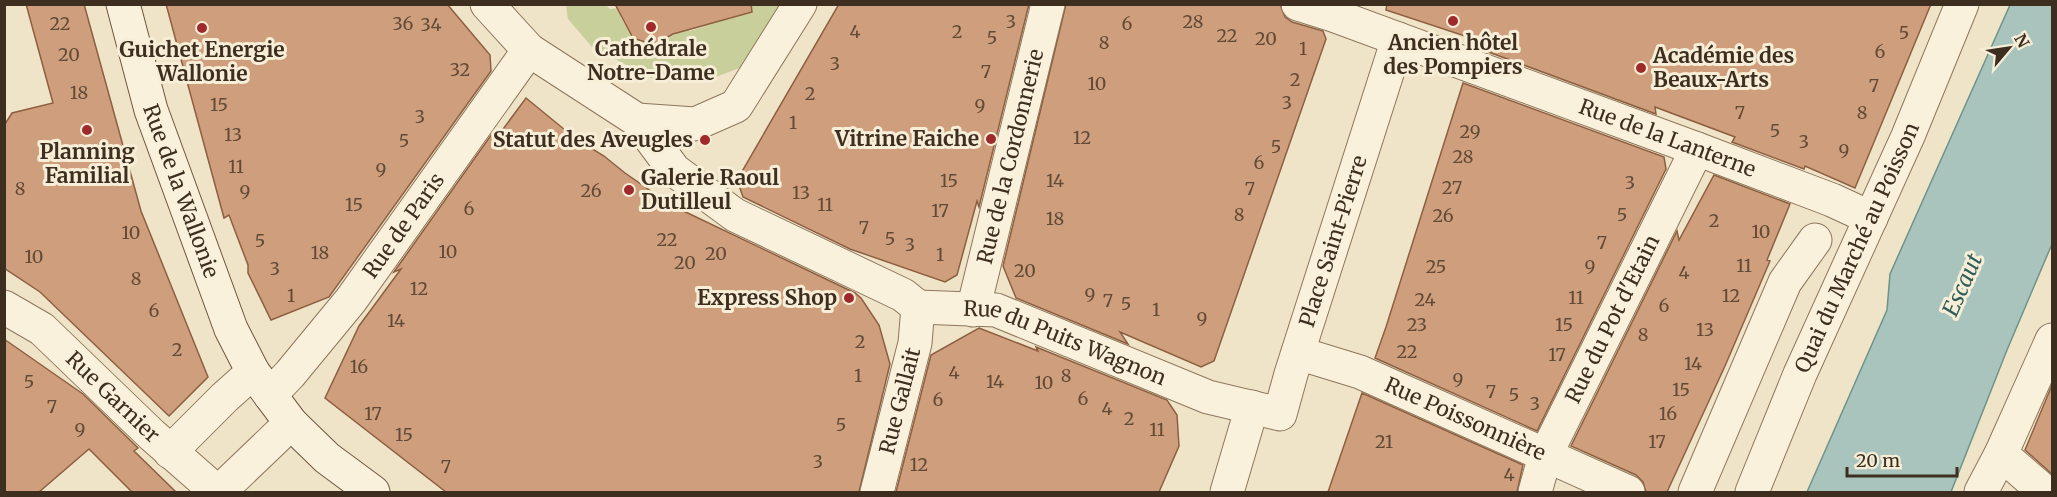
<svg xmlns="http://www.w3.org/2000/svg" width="2057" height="497" font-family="Merriweather,serif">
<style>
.green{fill:#c9cf9b}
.water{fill:#a9c4bc;stroke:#6f938a;stroke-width:1.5}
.building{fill:#cf9f7d;stroke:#8d5f41;stroke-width:1.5}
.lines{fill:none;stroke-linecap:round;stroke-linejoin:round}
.street-casing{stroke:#8d765c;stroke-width:35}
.secondary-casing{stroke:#6f573f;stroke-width:35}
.street{stroke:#faf1dc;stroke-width:33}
.secondary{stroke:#faf1dc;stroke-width:33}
.poi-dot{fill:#9e2a2b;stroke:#f7eed8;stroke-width:2}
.labels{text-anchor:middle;stroke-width:6;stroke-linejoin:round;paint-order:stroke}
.number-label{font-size:18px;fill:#624a37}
.poi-label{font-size:21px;font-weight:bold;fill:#3d2e20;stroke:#f7eed8}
.street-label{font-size:21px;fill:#3d2e20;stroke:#f7eed8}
.water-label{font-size:22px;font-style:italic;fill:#2f5d5a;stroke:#f7eed8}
</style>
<rect width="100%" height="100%" fill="#f0e4c8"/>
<path class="green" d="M 738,4 L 781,5 L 745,66 L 705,81 L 655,80 L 592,47 L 568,19 L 566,5 L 606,5 L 610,9 L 627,7 L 621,18 L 633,37 L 654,45 L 676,34 L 676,21 L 690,31 L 711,24 L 715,9 Z"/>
<path class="water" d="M 2010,5 L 2052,5 L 2052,244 L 2007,350 L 1951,492 L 1807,492 L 1887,310 L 1890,274 Z"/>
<path class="building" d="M 26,4 L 84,4 L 141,211 L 208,377 L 169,416 L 40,292 L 4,268 L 5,124 L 12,113 L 53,103 Z
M 166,4 L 447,4 L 490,55 L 491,71 L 329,297 L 271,320 L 248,273 L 248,265 L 229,215 L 224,218 Z
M 615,4 L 751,4 L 752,12 L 673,34 L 654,45 L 633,38 Z
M 839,4 L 1029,4 L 979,207 L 977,201 L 957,275 L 945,282 L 850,249 L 743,197 L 737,180 Z
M 1066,4 L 1280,4 L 1285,17 L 1292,22 L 1323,31 L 1326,39 L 1214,361 L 1201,367 L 1120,332 L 1128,344 L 1016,298 L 1003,266 Z
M 1387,4 L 1931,4 L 1855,188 L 1805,166 L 1804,169 L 1732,142 L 1735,137 L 1655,107 L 1656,114 L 1475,47 L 1477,40 L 1386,10 Z
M 1463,83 L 1664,157 L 1666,169 L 1537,431 L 1375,358 L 1386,327 Z
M 526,98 L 576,139 L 604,156 L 625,173 L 671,205 L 855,293 L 861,298 L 879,325 L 890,364 L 859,492 L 446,492 L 325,398 L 359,326 L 401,269 L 394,272 L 494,131 L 495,140 Z
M 1714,175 L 1790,204 L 1767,260 L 1770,261 L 1725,366 L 1667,492 L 1646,492 L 1643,482 L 1636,475 L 1571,446 L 1677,231 L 1679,240 Z
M 979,328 L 1038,351 L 1036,347 L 1167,400 L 1177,415 L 1179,446 L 1159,492 L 896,492 L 931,355 Z
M 4,339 L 83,394 L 138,448 L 134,451 L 176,492 L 132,492 L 89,449 L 39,492 L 4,492 Z
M 2052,385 L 2052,474 L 2025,450 Z
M 1362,393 L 1523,465 L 1517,492 L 1328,492 Z"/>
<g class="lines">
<defs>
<g id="street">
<path d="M 487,4 L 529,50 L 637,120 L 674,170 L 735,215 L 903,295 L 918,307"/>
<path id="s1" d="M 1298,4 L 1333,15 L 1697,149 L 1832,200 L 1871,218"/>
<path d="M 637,120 L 695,124 L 736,106 L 800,4"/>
<path id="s2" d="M 4,307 L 42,329 L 152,435 L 217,492"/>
<path id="s3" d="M 918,307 L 996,310 L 1208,397 L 1280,414 L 1291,374 L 1398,39"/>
<path id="s4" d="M 973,310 L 1048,4"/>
<path id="s5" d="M 1298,353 L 1360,372 L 1628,492"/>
<path id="s6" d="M 270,395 L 290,374 L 351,300 L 529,50"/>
<path d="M 170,452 L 225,397 L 253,372"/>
<path d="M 2001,454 L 2045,492"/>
<path d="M 219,492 L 291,423"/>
<path id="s7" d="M 877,492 L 915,343 L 918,307"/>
<path d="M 1227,492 L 1252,407"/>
<path id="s8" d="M 1535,492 L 1545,456 L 1697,149"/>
<path d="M 1695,492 L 1785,282 L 1815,240"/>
<path id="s9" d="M 1752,492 L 1800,374 L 1908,136 L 1962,4"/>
<path d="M 1981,492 L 2001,454 L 2052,340"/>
</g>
<g id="secondary">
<path id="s10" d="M 123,4 L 151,110 L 231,329 L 253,372 L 291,423 L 327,458 L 373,492"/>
</g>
</defs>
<use href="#street" class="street-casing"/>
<use href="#secondary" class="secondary-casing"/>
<use href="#street" class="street"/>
<use href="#secondary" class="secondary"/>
</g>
<g class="poi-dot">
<circle cx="1453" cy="21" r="6"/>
<circle cx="651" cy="27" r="6"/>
<circle cx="202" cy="28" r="6"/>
<circle cx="1641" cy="68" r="6"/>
<circle cx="87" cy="130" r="6"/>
<circle cx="991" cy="139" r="6"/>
<circle cx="705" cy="140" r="6"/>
<circle cx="629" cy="190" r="6"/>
<circle cx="849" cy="298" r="6"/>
</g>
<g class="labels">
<g class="number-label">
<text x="1011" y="28">3</text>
<text x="1193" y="28">28</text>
<text x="60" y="30">22</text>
<text x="403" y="30">36</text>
<text x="1127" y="30">6</text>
<text x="431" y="31">34</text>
<text x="855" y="38">4</text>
<text x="957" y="38">2</text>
<text x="1904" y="39">5</text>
<text x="1227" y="42">22</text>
<text x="992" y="44">5</text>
<text x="1266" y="45">20</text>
<text x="1104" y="49">8</text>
<text x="1303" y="55">1</text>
<text x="1880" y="58">6</text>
<text x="69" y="61">20</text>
<text x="835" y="70">3</text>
<text x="460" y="76">32</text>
<text x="986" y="78">7</text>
<text x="1295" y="86">2</text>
<text x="1097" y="90">10</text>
<text x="1874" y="92">7</text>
<text x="79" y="99">18</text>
<text x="810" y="100">2</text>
<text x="1287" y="109">3</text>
<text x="219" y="111">15</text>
<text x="980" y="112">9</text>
<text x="1740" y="119">7</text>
<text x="1862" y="119">8</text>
<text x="420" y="123">3</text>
<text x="793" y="129">1</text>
<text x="1775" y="137">5</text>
<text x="1470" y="138">29</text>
<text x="233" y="141">13</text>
<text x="1082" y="144">12</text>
<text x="404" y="147">5</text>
<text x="1804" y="148">3</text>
<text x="1276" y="153">5</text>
<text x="1844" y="157">9</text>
<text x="1463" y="163">28</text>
<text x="1259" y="169">6</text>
<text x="236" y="173">11</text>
<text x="381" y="176">9</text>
<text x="949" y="187">15</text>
<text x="1055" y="187">14</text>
<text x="1630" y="189">3</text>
<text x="1452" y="194">27</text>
<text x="20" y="195">8</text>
<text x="1250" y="195">7</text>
<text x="591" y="197">26</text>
<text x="245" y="198">9</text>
<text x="801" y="199">13</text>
<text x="354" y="211">15</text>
<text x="825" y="211">11</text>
<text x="469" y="215">6</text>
<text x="940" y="217">17</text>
<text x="1239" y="221">8</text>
<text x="1622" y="221">5</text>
<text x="1443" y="222">26</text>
<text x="1055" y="225">18</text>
<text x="1714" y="227">2</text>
<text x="864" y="234">7</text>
<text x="1761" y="238">10</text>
<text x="131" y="239">10</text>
<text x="890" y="245">5</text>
<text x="667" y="246">22</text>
<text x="260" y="247">5</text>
<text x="1602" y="249">7</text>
<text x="910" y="251">3</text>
<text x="448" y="258">10</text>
<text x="320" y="259">18</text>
<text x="716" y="260">20</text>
<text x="940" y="261">1</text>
<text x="34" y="263">10</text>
<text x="685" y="269">20</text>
<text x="1744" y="272">11</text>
<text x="1436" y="273">25</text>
<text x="1590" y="273">9</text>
<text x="275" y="275">3</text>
<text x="1025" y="277">20</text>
<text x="1684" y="279">4</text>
<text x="136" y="285">8</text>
<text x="419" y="295">12</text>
<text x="1090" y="301">9</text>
<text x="291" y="302">1</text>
<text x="1731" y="302">12</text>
<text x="1576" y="304">11</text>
<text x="1425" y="306">24</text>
<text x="1108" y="307">7</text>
<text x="1126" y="310">5</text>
<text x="1664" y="312">6</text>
<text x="1156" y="316">1</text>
<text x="154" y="317">6</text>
<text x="1202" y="325">9</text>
<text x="396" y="327">14</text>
<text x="1417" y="331">23</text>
<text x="1564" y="331">15</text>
<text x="1705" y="336">13</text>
<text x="1643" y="341">8</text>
<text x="860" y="348">2</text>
<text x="177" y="356">2</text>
<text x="1407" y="358">22</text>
<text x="1557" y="361">17</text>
<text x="1693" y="370">14</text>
<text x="359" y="373">16</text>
<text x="954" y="379">4</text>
<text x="858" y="382">1</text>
<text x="1066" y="382">8</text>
<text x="1458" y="386">9</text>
<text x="29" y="388">5</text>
<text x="995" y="388">14</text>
<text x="1044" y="389">10</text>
<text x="1681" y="396">15</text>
<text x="1491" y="398">7</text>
<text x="1514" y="401">5</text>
<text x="1083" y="405">6</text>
<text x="938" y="406">6</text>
<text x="1535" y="410">3</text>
<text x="52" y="413">7</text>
<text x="1107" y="415">4</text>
<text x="373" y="420">17</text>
<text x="1668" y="420">16</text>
<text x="1129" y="425">2</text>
<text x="841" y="431">5</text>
<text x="80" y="436">9</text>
<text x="1157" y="436">11</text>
<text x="404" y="441">15</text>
<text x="1384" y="448">21</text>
<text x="1657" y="448">17</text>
<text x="818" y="468">3</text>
<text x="919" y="471">12</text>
<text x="446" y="473">7</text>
<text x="1509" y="481">4</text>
</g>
<g class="poi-label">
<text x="1453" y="50">Ancien hôtel<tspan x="1453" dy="24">des Pompiers</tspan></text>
<text x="651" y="56">Cathédrale<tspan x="651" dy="24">Notre-Dame</tspan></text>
<text x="202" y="57">Guichet Energie<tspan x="202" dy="24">Wallonie</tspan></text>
<text x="1653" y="63" text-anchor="start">Académie des<tspan x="1653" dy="24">Beaux-Arts</tspan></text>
<text x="979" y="146" text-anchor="end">Vitrine Faiche</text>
<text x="693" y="147" text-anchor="end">Statut des Aveugles</text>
<text x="87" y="159">Planning<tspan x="87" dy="24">Familial</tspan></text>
<text x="641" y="185" text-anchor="start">Galerie Raoul<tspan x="641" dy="24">Dutilleul</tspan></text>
<text x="837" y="305" text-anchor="end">Express Shop</text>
</g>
<g class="street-label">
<text dy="7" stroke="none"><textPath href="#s1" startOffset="393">Rue de la Lanterne</textPath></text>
<text dy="7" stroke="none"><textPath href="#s4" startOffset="158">Rue de la Cordonnerie</textPath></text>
<text dy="7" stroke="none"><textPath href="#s10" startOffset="196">Rue de la Wallonie</textPath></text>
<text dy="7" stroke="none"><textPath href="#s6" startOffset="216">Rue de Paris</textPath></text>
<text dy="7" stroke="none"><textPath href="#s3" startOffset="562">Place Saint-Pierre</textPath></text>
<text dy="7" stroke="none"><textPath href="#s9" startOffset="266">Quai du Marché au Poisson</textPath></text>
<text dy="7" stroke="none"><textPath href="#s8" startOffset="190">Rue du Pot d'Etain</textPath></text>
<text dy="7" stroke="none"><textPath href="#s3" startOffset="153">Rue du Puits Wagnon</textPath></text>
<text dy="7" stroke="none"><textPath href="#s2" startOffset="142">Rue Garnier</textPath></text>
<text dy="7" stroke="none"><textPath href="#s7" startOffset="94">Rue Gallait</textPath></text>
<text dy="7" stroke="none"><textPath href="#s5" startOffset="180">Rue Poissonnière</textPath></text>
</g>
<g class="water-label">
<text transform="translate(1962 285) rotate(-66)" y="8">Escaut</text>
</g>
</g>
<rect width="2057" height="497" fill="none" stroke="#3d2e20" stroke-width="12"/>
<g transform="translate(2009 48) rotate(61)" stroke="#f7eed8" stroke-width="4.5" paint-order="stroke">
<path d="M0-4.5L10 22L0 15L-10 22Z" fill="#3d2e20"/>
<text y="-9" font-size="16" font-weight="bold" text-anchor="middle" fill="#3d2e20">N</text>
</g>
<path d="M1847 467v9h110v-9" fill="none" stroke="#3d2e20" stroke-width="3"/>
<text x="1856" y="467" font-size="18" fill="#3d2e20" stroke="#f7eed8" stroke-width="4.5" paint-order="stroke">20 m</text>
</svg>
